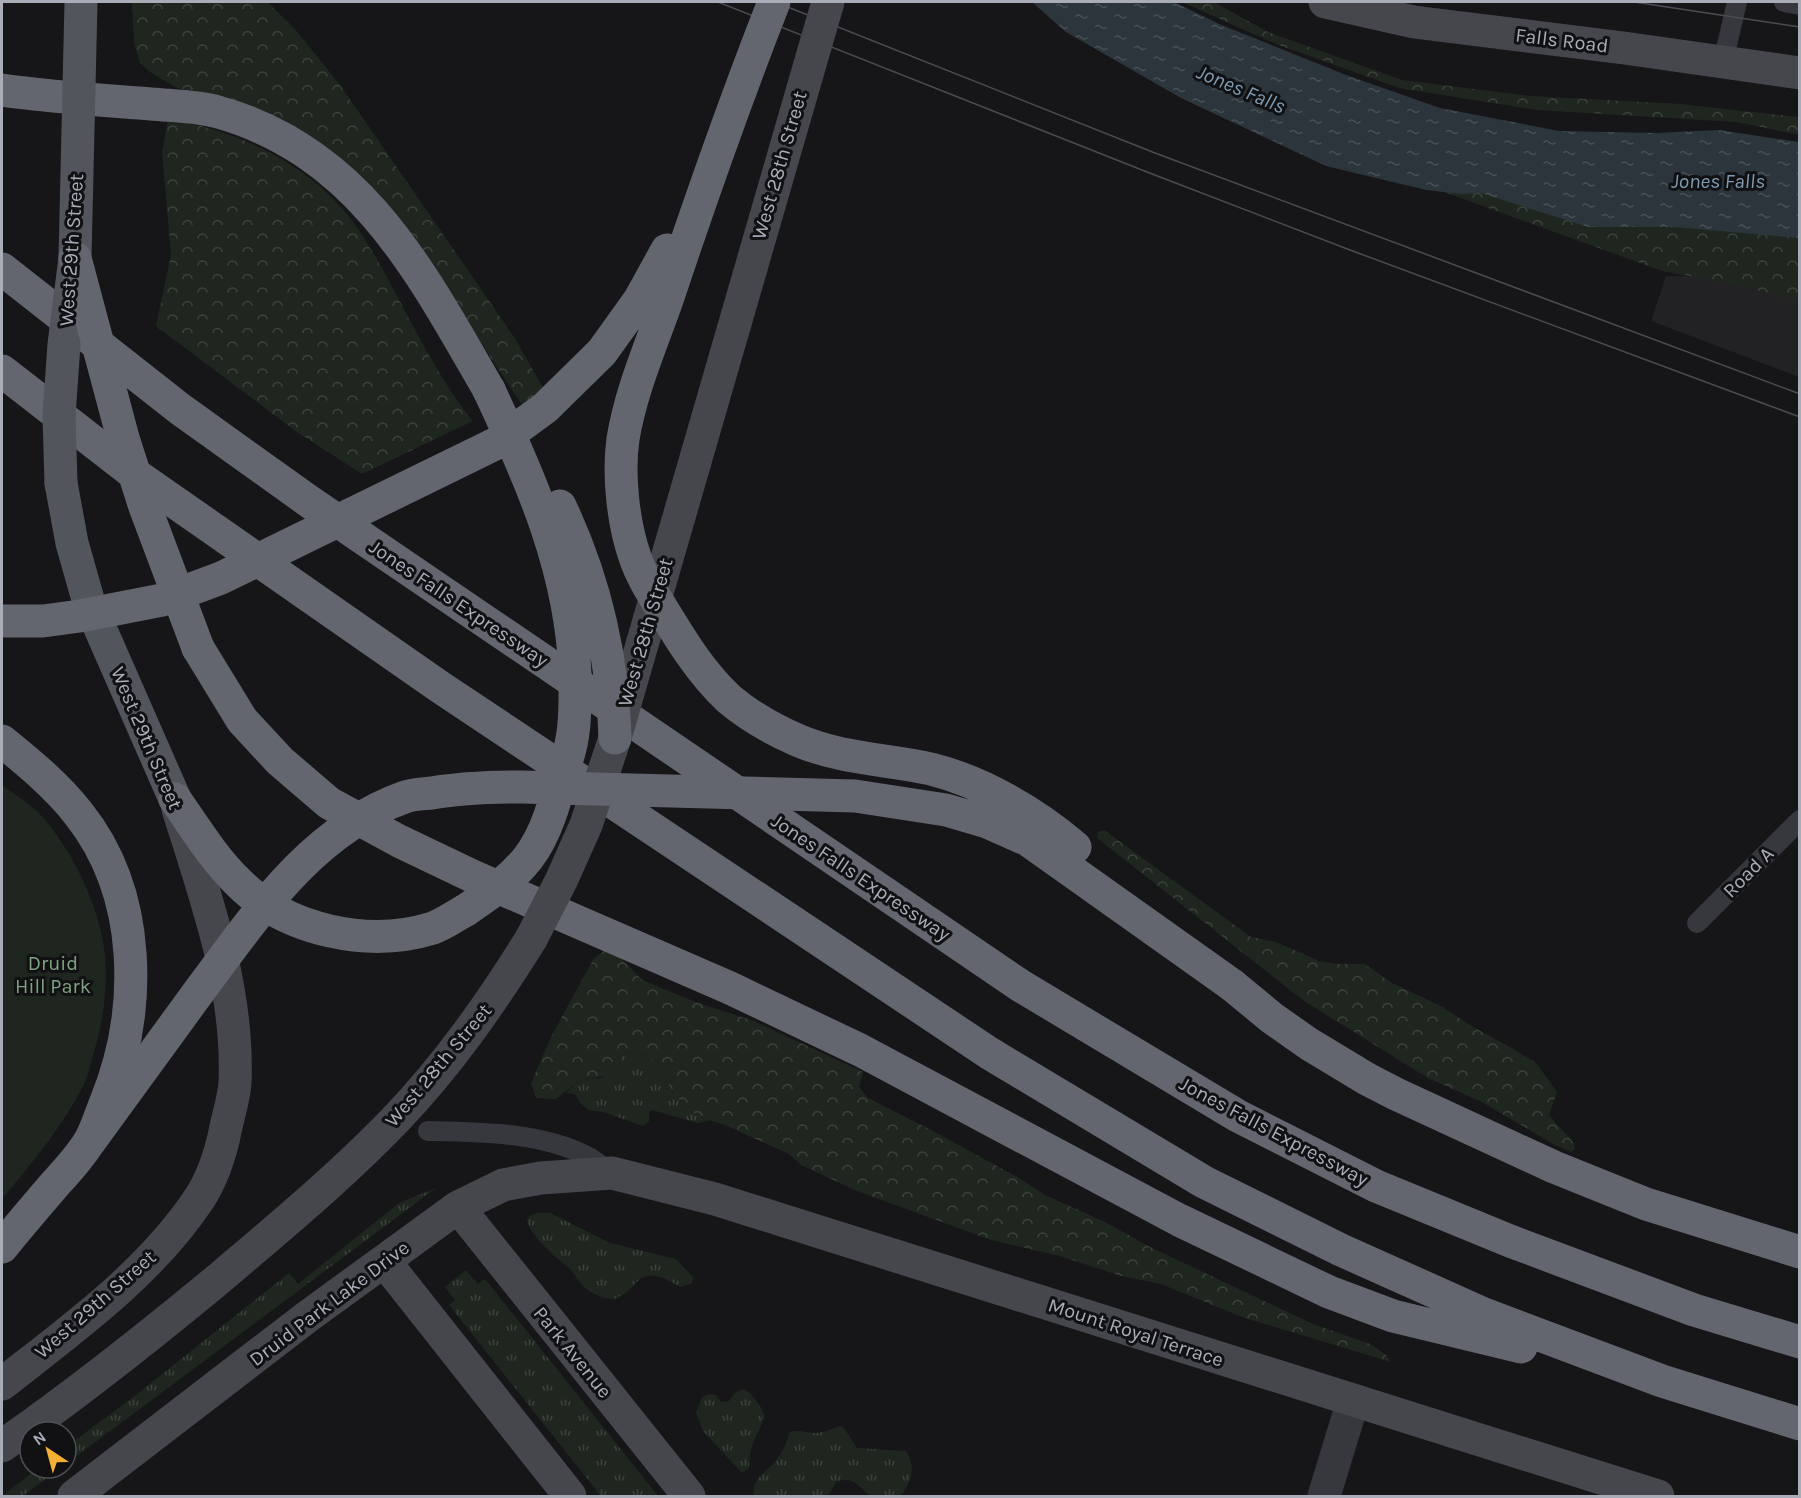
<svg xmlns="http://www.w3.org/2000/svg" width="1801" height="1498" font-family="Karla,sans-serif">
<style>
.built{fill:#222225}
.grass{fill:url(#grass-tufts)}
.forest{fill:url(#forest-crowns)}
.green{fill:#1e261f}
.water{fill:url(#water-ripples)}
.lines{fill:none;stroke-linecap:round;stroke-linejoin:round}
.lane{stroke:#37383d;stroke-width:20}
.street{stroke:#37383d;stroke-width:33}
.secondary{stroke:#45474d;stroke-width:33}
.primary{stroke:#53555c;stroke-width:33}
.highway{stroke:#63666e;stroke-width:33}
.tram{stroke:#4a4c52;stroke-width:1.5}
.secondary-bridge{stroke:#45474d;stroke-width:33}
.primary-bridge{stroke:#53555c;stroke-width:33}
.highway-bridge{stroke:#63666e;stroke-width:33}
.labels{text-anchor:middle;stroke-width:6;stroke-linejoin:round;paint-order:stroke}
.street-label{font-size:20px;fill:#a8adb8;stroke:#111113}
.park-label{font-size:20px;fill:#7fa381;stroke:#111113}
.water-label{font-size:21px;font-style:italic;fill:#7f9bb3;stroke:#111113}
</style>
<defs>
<pattern id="grass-tufts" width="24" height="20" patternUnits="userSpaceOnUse" patternTransform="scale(1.5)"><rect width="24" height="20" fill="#1e261f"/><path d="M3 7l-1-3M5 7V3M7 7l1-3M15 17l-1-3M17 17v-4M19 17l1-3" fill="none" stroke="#3c433d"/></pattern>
<pattern id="forest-crowns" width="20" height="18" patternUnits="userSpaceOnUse" patternTransform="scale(1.5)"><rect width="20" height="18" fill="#1e261f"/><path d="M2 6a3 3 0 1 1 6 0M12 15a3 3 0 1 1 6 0" fill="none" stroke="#3c433d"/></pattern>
<pattern id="water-ripples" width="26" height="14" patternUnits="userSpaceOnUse" patternTransform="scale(1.5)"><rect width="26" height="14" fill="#2c353c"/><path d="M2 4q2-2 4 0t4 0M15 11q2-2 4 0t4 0" fill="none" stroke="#485056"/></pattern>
</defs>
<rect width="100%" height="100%" fill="#161618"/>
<path class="built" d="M 1666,276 L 1727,277 L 1799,300 L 1799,377 L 1651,321 Z"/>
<path class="grass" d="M 625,1052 L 641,1054 L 657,1062 L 672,1091 L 702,1118 L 711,1120 L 698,1123 L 652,1110 L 649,1112 L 649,1121 L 643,1126 L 603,1112 L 589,1110 L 580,1103 L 575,1094 L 566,1093 L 582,1079 L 602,1078 L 618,1064 Z
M 436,1188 L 66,1464 L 66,1447 L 132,1398 L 289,1273 L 298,1284 L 399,1203 Z
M 538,1213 L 550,1213 L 610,1243 L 676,1259 L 693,1277 L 692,1283 L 681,1287 C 669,1281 652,1269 639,1280 C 633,1285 629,1291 622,1295 C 618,1297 617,1299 614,1299 C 607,1300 593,1294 588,1290 C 580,1284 576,1276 570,1269 C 555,1255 534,1241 527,1221 L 529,1216 Z
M 466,1270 L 478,1284 L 485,1279 L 658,1496 L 601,1496 L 449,1305 L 455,1300 L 445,1287 Z
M 743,1389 C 748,1391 750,1393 754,1398 C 772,1418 760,1423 753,1444 C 750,1452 749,1460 749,1468 L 742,1473 L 703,1431 L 696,1413 L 702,1397 L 709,1394 L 716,1395 L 721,1402 L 729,1401 L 734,1394 Z
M 840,1426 L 844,1428 L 857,1448 L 906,1451 C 916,1465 912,1483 900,1496 L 870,1496 C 857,1485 853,1476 836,1482 L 828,1496 L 754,1496 C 750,1479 770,1470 778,1458 C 784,1450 787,1441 790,1432 C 801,1429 805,1433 815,1433 C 824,1433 832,1429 840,1426 Z
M 38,1468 L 60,1468 L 23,1496 L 2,1496 Z"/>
<path class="forest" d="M 132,2 L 267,2 L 295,29 L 340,85 L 514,337 L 558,414 L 538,429 L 405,228 L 206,93 L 177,88 L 150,72 L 140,63 L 134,43 Z
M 1182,2 L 1214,2 L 1268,32 L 1402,80 L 1531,96 L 1680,104 L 1799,117 L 1799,135 L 1737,122 L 1537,110 L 1399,88 L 1276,44 Z
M 168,119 C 245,132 321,169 364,238 C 402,298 428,366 473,421 L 362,474 L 294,430 L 156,326 L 171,255 L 162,152 Z
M 1425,185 L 1799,215 L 1799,301 L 1733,284 L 1662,271 Z
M 1104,830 L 1251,937 L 1276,942 L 1319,961 L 1338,964 L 1365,964 L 1392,983 L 1439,1005 L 1475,1028 L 1517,1051 L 1536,1063 L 1557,1092 L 1549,1115 L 1574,1143 L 1575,1149 L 1571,1152 L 1553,1144 L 1482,1102 L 1428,1078 L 1304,1001 L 1097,838 L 1098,832 Z
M 604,951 L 614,951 L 642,980 L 698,1003 L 754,1021 L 863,1072 L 859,1087 L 868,1098 L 931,1130 L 1019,1178 L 1045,1195 L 1103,1221 L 1150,1247 L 1313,1324 L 1370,1344 L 1386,1355 L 1391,1362 L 1242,1317 L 1161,1284 L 1121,1276 L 1060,1256 L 991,1240 L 857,1191 L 801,1165 L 789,1154 L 725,1125 L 702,1118 L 687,1108 L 672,1091 L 657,1062 L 641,1054 L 625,1052 L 618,1064 L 607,1076 L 582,1079 L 556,1099 L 536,1098 L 531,1083 L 552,1035 L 594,958 Z"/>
<path class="green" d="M 2,785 C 13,794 28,802 38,812 C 71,847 100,906 105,955 C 108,989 103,1025 92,1058 C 90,1067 88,1076 84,1084 C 66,1122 29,1167 2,1199 Z"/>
<path class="water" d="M 1032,2 L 1174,2 L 1219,24 L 1346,75 L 1440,108 L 1559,131 L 1656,133 L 1719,130 L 1799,142 L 1799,238 L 1674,227 L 1588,227 L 1481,193 L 1461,194 L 1426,190 L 1326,166 L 1181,98 L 1066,32 Z"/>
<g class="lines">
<path class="lane" d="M 1784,2 L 1800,5
M 1723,62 L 1737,2
M 1697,923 L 1800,820
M 428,1131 C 481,1132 541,1132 589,1157 C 597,1162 604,1168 612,1173"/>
<path class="street" d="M 1324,1496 L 1353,1401"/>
<path class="secondary" d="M 1325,2 L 1414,22 L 1624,48 L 1800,73
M 458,1207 L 689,1496
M 385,1262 L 570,1496
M 2,1384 C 72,1329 149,1274 199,1199 C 213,1178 221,1152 226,1127 C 229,1113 234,1097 235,1083 C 239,988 206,898 178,809
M 2,1446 C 74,1396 142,1342 210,1286 C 273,1233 338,1179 395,1120 C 448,1065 491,1003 531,939
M 74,1496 L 307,1317 L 458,1207 L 503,1185 L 541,1178 L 612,1173 L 715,1199 L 1658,1496"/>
<path class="primary" d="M 61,483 L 72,543 L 89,603 L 175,799"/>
<path class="highway" d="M 2,90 C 51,97 101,100 151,104 C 172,106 197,106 218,112 C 360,152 421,272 489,390
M 2,269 L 180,409 L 307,500 L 1021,986 L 1238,1116 L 1376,1186 L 1510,1241 L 1694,1310 L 1800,1342
M 2,371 L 136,475 L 440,687 L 989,1053 L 1204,1182 L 1341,1250 L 1484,1314 L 1662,1381 L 1800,1424
M 198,648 L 242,720 L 280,761 L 329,803 L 399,841 L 470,875 L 730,988 L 860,1050 L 1179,1220 L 1329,1292 L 1393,1316 L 1521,1347
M 2,741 C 28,762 57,786 78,813 C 143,894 143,1012 105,1104 C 100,1116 96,1131 89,1142 C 80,1157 67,1171 55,1184 C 37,1205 19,1226 2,1247
M 175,799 C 195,828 214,859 239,883 C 287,931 369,948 433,928 C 444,924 455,916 466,910
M 1232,985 L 1272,1018 L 1309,1044 L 1367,1079 L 1396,1094 L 1554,1167 L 1646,1204 L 1800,1252"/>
<path class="tram" d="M 718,2 L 1147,172 L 1350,250 L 1800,417
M 775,2 L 1155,153 L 1800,394
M 1634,2 L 1800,27"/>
<path class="secondary-bridge" d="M 531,939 L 561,881 L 586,825 L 615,738 L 828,2"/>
<path class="primary-bridge" d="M 61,483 L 59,416 L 64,344 L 75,258 L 81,2"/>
<path class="highway-bridge" d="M 774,2 C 736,99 701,198 668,297 C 652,343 631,390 623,439 C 618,474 623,523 635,557 C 641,575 651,591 661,607 C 681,640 701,673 729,699 C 748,715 774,730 797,740 C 841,759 885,759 931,769 C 983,782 1035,813 1075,847
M 75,258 L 123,438 L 145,507 L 198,648
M 560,506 C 595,580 613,657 615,738
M 2,621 L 43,621 L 80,616 L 162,600 L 221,578 L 497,443 L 545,408 L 602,352 L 640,299 L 667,250
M 466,910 C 488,895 511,880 528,858 C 546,835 555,802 562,774 C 566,763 570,751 572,739 C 576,718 575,697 575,675 C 572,572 532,482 489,390
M 90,1141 C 127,1091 163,1040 200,990 C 256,915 312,830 405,797 C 413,794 423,794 432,793 C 462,788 491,787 522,787 L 855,796 L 946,810 L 987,822 L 1028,840 L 1232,985"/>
</g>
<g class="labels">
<g class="street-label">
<text transform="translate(1562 40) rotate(7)" y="7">Falls Road</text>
<text transform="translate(779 165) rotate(-74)" y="7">West 28th Street</text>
<text transform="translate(71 250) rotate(-86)" y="7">West 29th Street</text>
<text transform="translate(459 603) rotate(34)" y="7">Jones Falls Expressway</text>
<text transform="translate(645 632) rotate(-74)" y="7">West 28th Street</text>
<text transform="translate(147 738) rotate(67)" y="7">West 29th Street</text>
<text transform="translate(1748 872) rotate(-45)" y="7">Road A</text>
<text transform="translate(861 877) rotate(34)" y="7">Jones Falls Expressway</text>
<text transform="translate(438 1065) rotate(-50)" y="7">West 28th Street</text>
<text transform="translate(1274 1131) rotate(28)" y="7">Jones Falls Expressway</text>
<text transform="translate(329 1303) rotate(-37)" y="7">Druid Park Lake Drive</text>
<text transform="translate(95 1304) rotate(-41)" y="7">West 29th Street</text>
<text transform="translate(1136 1332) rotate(18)" y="7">Mount Royal Terrace</text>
<text transform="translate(573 1352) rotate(51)" y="7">Park Avenue</text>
</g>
<g class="park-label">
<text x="53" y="970">Druid<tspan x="53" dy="23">Hill Park</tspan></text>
</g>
<g class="water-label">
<text transform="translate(1241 89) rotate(23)" y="7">Jones Falls</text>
<text x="1718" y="188">Jones Falls</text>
</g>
</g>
<rect width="1801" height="1498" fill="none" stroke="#a8adb8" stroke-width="6"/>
<g transform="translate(48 1450) rotate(324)"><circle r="28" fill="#111113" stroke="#4d4f55" stroke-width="1.5"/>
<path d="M0-4.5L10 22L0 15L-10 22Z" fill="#f2b134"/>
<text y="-9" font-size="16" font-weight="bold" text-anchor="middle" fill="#a8adb8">N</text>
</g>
</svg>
